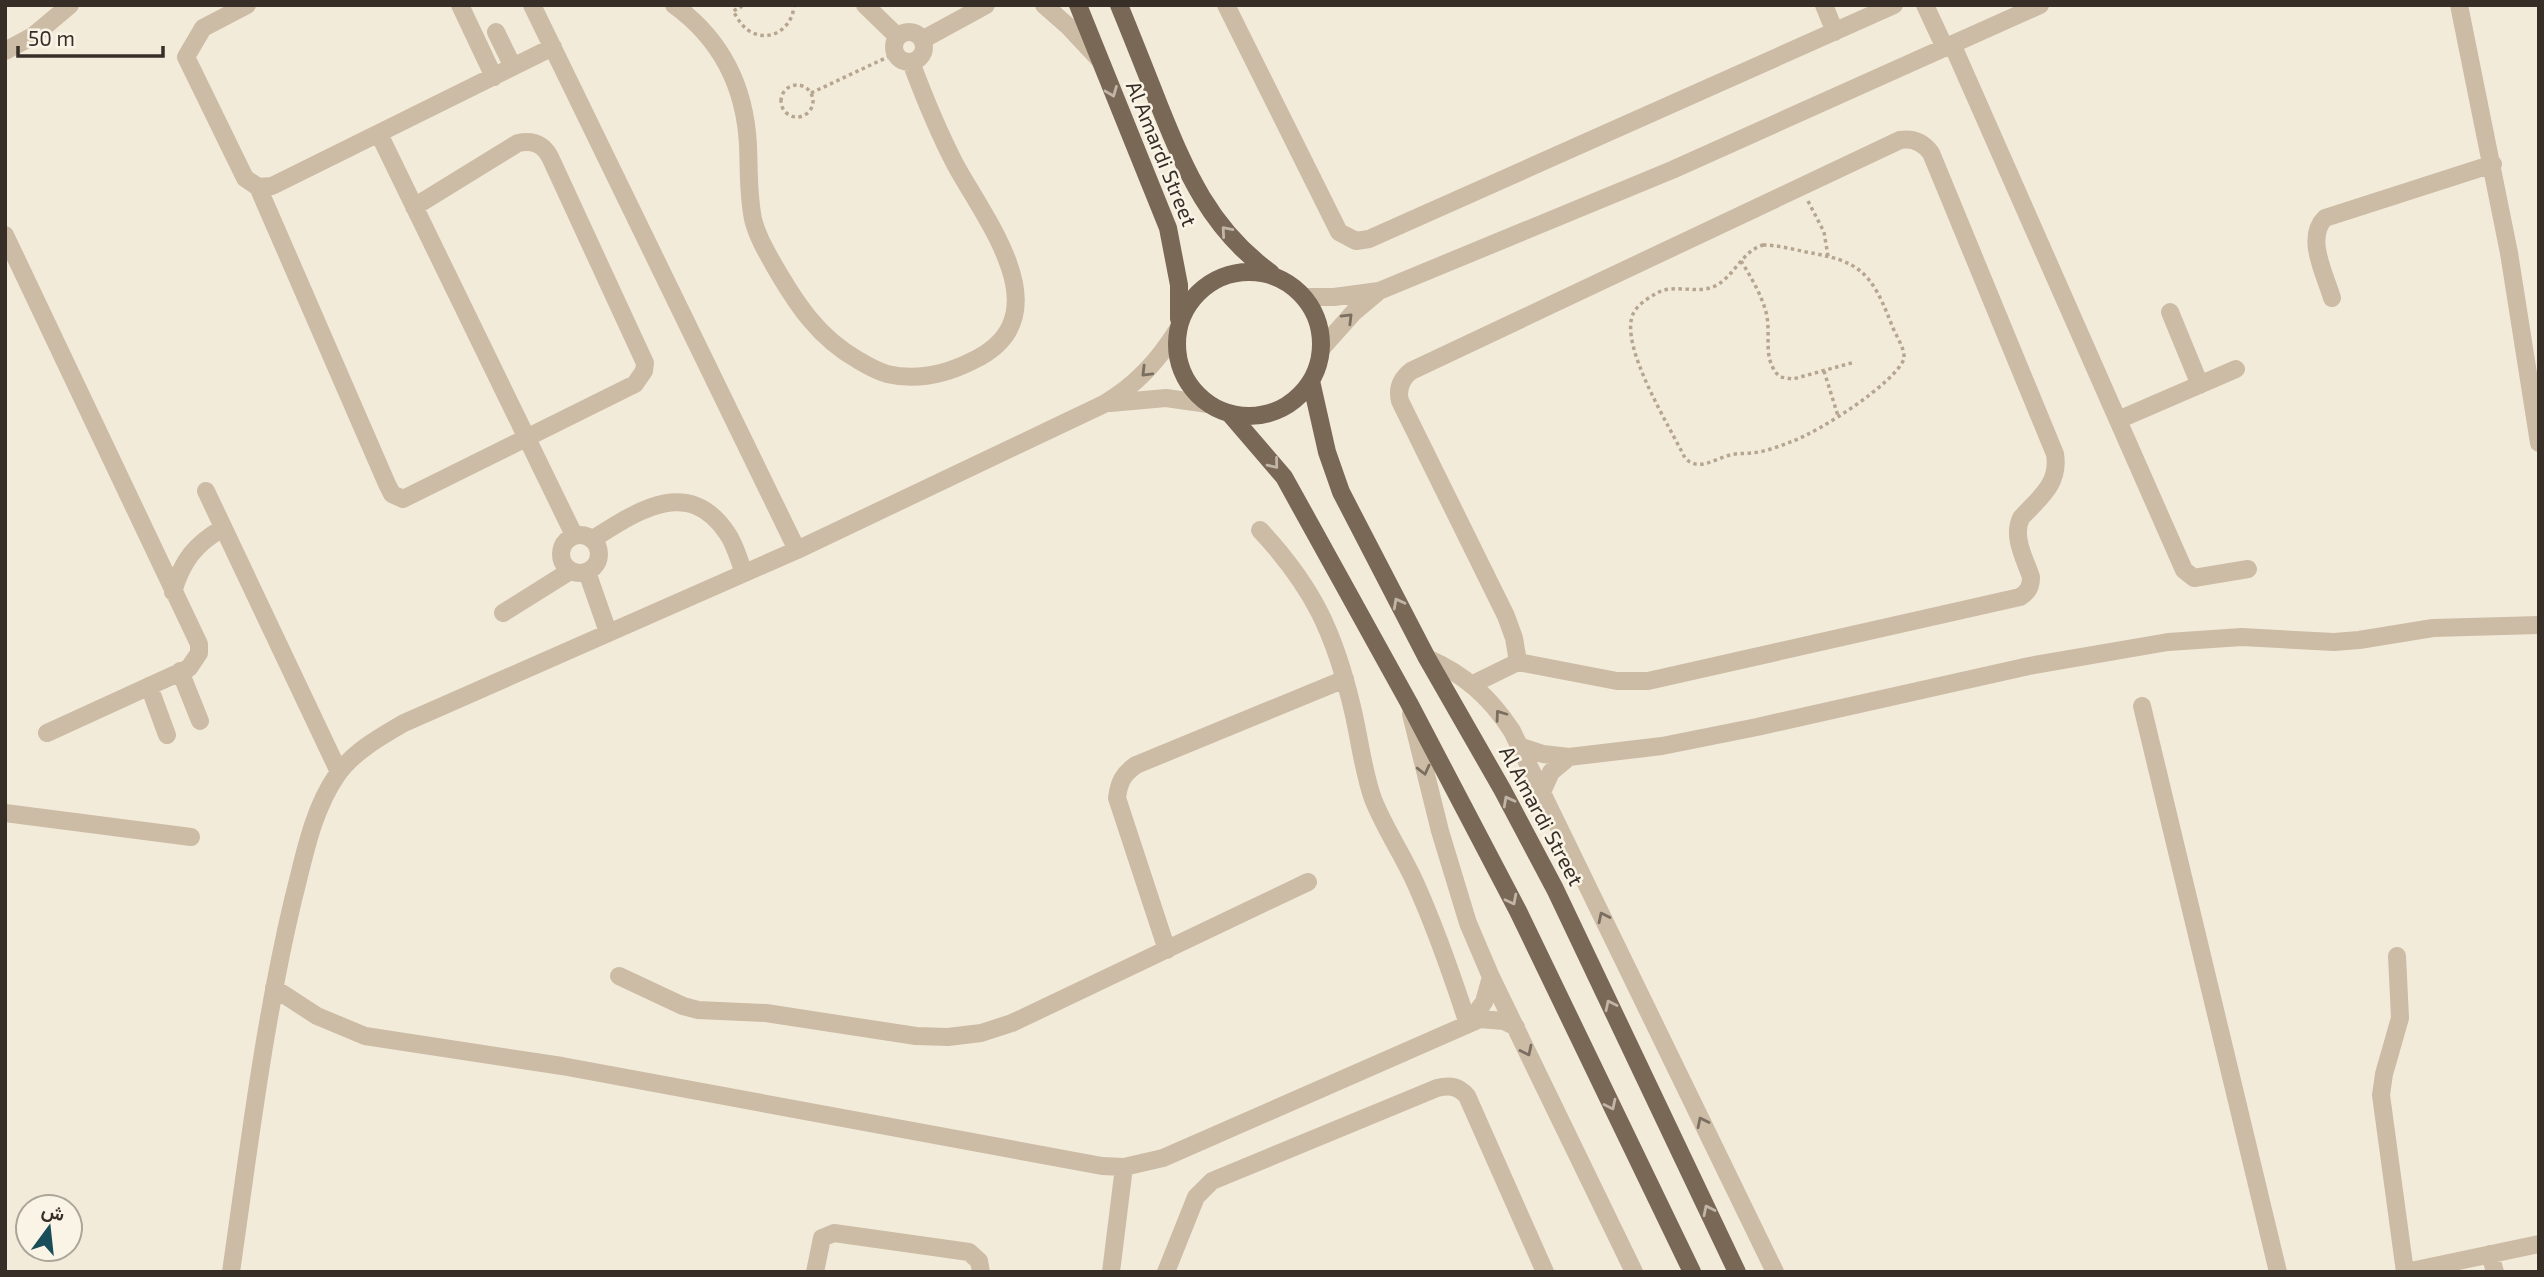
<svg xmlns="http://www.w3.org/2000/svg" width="2544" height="1277" font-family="'Exo 2',Vazirmatn,sans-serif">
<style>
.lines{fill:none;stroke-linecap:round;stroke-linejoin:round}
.path{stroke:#b7a68f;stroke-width:3.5;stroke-dasharray:3.5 3.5;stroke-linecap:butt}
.minor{stroke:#ccbca5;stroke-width:18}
.major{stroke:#7a6857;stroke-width:18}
.oneway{stroke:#c0b5a6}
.oneway2{stroke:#7a6e60}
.labels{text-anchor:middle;stroke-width:5;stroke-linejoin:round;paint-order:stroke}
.street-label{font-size:21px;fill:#372e27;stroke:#faf4e6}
</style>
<rect width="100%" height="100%" fill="#f3ebda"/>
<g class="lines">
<path class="path" d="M 740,5 L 741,7 L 733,11 C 738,19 742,27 751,32 C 772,43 793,27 794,5
M781 101a16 16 0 1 1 32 0a16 16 0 1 1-32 0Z
M 811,93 L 892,55
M 1808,201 L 1824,232 L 1828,256
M 1763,245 C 1777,245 1792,249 1806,252 C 1860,261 1871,272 1891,323 C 1895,335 1905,347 1904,359 C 1894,384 1820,431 1793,441 C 1780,446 1765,452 1751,453 C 1744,454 1737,453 1730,455 C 1714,459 1699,472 1685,458 C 1670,427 1619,346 1633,314 C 1637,305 1648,298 1657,293 C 1675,283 1697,295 1715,286 C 1734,277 1742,251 1763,245 Z
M 1741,261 C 1751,277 1761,294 1766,312 C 1772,335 1761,359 1780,377 L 1793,379 L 1855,362
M 1824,371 L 1838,416"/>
<path class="minor" d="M 247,5 L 203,28 L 186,57 L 245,178 L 258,187 L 272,186 L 553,47
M 460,5 L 494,77
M 532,5 L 797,550
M 674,5 C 721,39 745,87 748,145 C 749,170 748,194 753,219 C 757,236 766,251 775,267 C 797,305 819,338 858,360 C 868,366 877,371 887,374 C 917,381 947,374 974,360 C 1064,316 985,220 955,164 C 938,131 924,97 911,62
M 865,5 L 898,37
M 1044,5 L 1069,27 L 1098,58
M 1226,5 L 1339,232 L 1356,241 L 1369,239 L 1894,5
M 1824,5 L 1835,32
M 1925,5 L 1945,48
M 2459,5 L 2509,253 L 2539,443
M 496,32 L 513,67
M894 47a15 15 0 1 1 30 0a15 15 0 1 1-30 0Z
M 922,40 L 986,5
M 1952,44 L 2184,570 L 2194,578 L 2248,569
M 5,51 L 33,36 L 70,5
M 379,134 L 574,535
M 258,187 L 387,484 L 392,494 L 403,499 L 635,384 L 644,371 L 645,363 L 550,157 C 543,144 533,140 518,143 L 414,207
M 5,235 L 199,644 L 199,653 L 189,668 L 47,733
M 1304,297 L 1334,297 L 1379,291 L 1672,170 L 2040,5
M 2332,298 C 2325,274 2305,238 2325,218 L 2493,164
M 2170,312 L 2200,385
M 1321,349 L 1354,312 L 1379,291
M 1110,403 L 1166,398 L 1208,404
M 2118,420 L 2236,369
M 206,491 L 339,772
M 1260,530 C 1314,588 1335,634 1353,711 C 1360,741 1363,771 1373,799 C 1384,827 1401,852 1414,880 C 1435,926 1452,975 1468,1024
M561 554a19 19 0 1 1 38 0a19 19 0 1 1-38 0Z
M 593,539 C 636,512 688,475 727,533 C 735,544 739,560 744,573
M 587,572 L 608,632
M 173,592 C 182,561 195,544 223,528
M 503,613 L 570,571
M 1427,658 C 1464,674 1490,697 1512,731 L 1775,1272
M 180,671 L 200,721
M 1473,684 L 1518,662 L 1617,681 L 1648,681 L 2020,597 C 2028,592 2031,587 2031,577 C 2025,559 2012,537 2021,518 C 2039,498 2060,484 2055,454 L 1931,153 C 1923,142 1913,138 1900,140 L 1411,371 C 1401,379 1397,389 1400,401 L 1506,616 L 1514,638 L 1518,662
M 149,686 L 167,735
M 2142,706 L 2278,1272
M 1411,714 L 1440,831 L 1468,923 L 1491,977 L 1634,1272
M 1519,746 L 1543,754 L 1569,757 L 1662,746 L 1757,727 L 2029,666 L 2168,642 L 2242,637 L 2334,642 L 2359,640 L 2433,628 L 2539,625
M 1542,792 L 1551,772 L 1569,757
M 5,813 L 191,837
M 1167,950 L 1117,798 C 1119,782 1123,774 1136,765 L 1345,679
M 2397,956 L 2400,1018 L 2384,1074 L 2381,1095 L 2405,1272
M 619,976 L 683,1006 L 698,1010 L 766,1013 L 916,1036 L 948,1037 L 981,1033 L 1012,1023 L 1308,882
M 274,988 L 317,1016 L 365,1036 L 562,1066 L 1102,1166 L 1124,1167 L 1163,1158 L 1480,1019 L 1504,1021 L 1516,1027
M 1468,1024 L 1484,1002 L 1491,977
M 2490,1254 L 2495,1272
M 231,1272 C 249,1147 264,1022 293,900 C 304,858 312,811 337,775 C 353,752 380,737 404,723 L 797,550 L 1104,404 C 1136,385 1158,361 1178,329
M 815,1272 L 822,1238 L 834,1233 L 969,1252 L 979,1261 L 981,1272
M 1111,1272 L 1124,1167
M 1166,1272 L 1196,1197 L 1212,1181 L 1437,1088 C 1450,1085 1458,1086 1467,1096 L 1545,1272
M 2406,1272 L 2539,1244"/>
<path class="major" d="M 1078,5 L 1168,228 L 1179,285 L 1179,319
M 1119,5 C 1133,39 1146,72 1159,105 C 1186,172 1210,229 1271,273
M1177 344a72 72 0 1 1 144 0a72 72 0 1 1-144 0Z
M 1311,381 L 1327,452 L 1341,492 L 1427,658 L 1502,789 L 1555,889 L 1737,1272
M 1229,413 L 1284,477 L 1409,703 L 1518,911 L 1692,1272"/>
</g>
<defs><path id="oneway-chevron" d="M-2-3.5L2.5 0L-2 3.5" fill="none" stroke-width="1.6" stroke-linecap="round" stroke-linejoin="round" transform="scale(1.75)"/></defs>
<g class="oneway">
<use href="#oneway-chevron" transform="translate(1112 92) rotate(68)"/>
<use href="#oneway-chevron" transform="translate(1226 231) rotate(-131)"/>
<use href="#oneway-chevron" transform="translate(1274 464) rotate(51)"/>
<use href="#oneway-chevron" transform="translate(1398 603) rotate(-118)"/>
<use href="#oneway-chevron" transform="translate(1508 801) rotate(-118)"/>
<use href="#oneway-chevron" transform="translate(1512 900) rotate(63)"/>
<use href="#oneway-chevron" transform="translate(1610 1005) rotate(-116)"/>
<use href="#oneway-chevron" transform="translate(1611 1105) rotate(64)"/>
<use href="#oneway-chevron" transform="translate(1708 1210) rotate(-116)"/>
</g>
<g class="oneway2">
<use href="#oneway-chevron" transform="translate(1348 318) rotate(-45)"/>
<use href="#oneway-chevron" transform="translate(1146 372) rotate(135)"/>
<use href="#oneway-chevron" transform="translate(1500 715) rotate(-126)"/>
<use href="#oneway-chevron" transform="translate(1424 770) rotate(76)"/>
<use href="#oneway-chevron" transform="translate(1603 917) rotate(-116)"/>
<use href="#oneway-chevron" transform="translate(1527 1051) rotate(64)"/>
<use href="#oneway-chevron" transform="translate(1702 1122) rotate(-116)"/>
</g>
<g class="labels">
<g class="street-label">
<text transform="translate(1161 154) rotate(68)" y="7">Al Amardi Street</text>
<text transform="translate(1541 816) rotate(62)" y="7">Al Amardi Street</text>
</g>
</g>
<rect width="2544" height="1277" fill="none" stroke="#372e27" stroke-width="14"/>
<g transform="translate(49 1228) rotate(15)"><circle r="33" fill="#faf4e6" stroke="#aca59a" stroke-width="2"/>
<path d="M0-5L12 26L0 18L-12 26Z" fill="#1a4d5a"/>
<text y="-10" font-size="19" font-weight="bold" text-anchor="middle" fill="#372e27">ش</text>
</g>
<path d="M18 46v10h145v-10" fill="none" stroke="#372e27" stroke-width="3.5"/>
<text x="28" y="46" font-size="21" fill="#372e27" stroke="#faf4e6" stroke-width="5" paint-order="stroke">50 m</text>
</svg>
